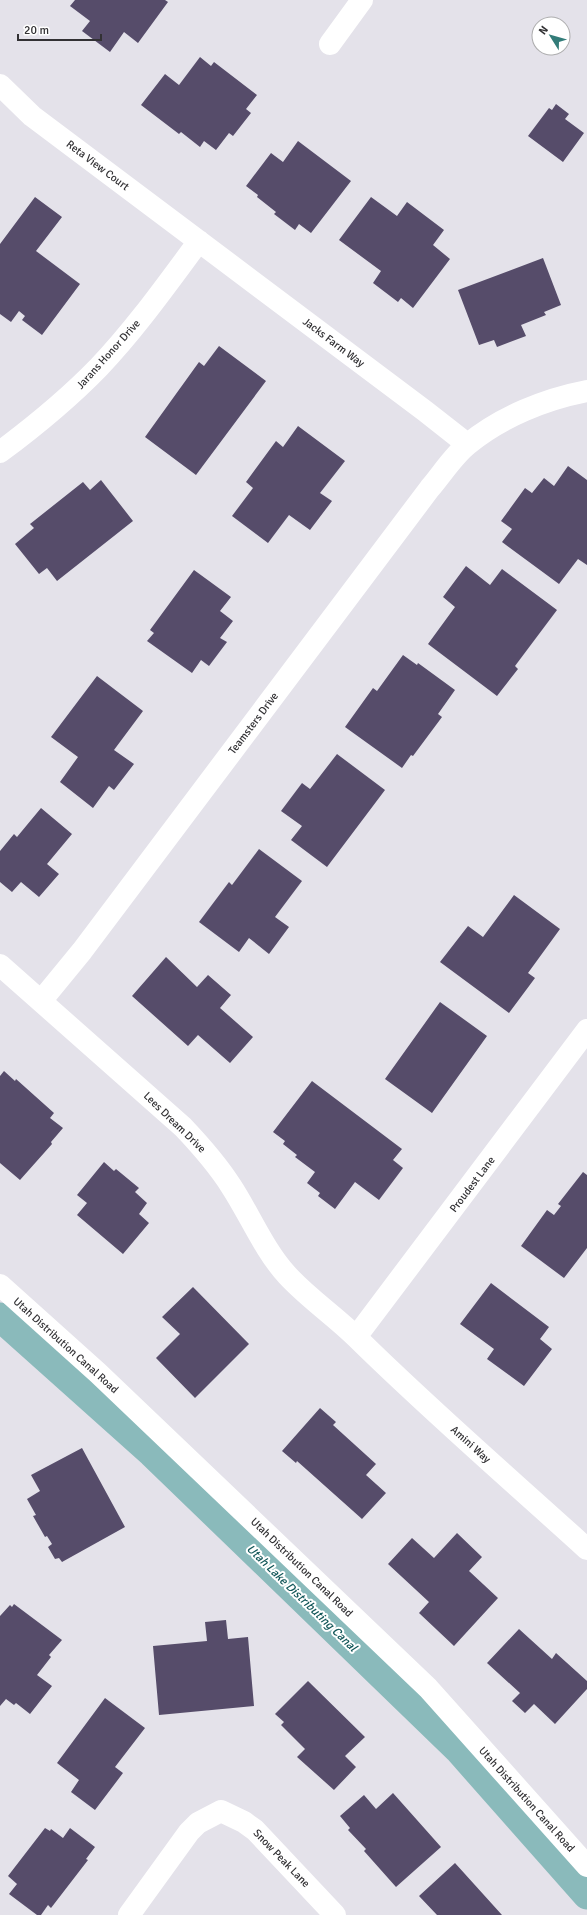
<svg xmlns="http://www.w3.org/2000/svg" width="587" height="1915" font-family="Signika,sans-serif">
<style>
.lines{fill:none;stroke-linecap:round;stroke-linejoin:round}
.canal{stroke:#8ababb;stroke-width:29}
.building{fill:#564c6a}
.minor{stroke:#fff;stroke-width:22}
.labels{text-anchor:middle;stroke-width:4;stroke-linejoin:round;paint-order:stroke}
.street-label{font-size:11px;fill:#323134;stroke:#fff}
.water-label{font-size:12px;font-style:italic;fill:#135759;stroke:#fff}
</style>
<rect width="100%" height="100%" fill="#e4e2ea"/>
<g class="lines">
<path class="canal" d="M 0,1317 L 152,1453 L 458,1749 L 587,1895"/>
</g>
<path class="building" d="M 75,0 L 165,0 L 168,2 L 138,43 L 124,32 L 110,52 L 82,31 L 90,21 L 70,6 Z
M 200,57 L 211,66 L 214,62 L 257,95 L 246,109 L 251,113 L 233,136 L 229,133 L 216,150 L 204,141 L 200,147 L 181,132 L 179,134 L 141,105 L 165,74 L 179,85 Z
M 556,104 L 569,114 L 565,119 L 584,133 L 563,162 L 528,136 L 549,108 L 552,110 Z
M 298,141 L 351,181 L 311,233 L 299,224 L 295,230 L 274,214 L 276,212 L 257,197 L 258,195 L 246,186 L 271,153 L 283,162 Z
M 35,197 L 62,217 L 36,251 L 80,284 L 42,335 L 22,320 L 25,316 L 19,311 L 11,322 L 0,314 L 0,244 Z
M 371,197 L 397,216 L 407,202 L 444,230 L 433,245 L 450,259 L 413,308 L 401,298 L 398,302 L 373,283 L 381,271 L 339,240 Z
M 543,258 L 561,305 L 544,312 L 546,315 L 521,325 L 526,336 L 497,347 L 494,340 L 479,345 L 458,290 Z
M 219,346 L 266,381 L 196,475 L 145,437 L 199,362 L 204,366 Z
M 298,426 L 345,461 L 320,493 L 332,501 L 310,530 L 289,515 L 268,543 L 232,516 L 253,488 L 246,482 L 276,441 L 283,447 Z
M 568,466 L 587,480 L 587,565 L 578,559 L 559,584 L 502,542 L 512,529 L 501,521 L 525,488 L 532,493 L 544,478 L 554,486 Z
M 101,480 L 133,521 L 57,581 L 47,568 L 39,574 L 15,544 L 34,528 L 30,524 L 83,482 L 90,490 Z
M 466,566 L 490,585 L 502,569 L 557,610 L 515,666 L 518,669 L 497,696 L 428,644 L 455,607 L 443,597 Z
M 194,570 L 231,597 L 220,611 L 233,621 L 220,638 L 227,642 L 209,666 L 201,660 L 192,673 L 147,641 L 154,633 L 150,630 Z
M 403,655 L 417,665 L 418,663 L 455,690 L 438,714 L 442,717 L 413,756 L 411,755 L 402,768 L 345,727 L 373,688 L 377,691 Z
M 97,676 L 143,711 L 114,750 L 134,764 L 114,790 L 109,786 L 93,808 L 60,782 L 78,757 L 51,737 Z
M 337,754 L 385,790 L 327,867 L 291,840 L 302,826 L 281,811 L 302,783 L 310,789 Z
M 41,808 L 72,834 L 47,864 L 59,874 L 39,897 L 21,882 L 12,892 L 0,882 L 0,851 L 14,834 L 17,837 Z
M 259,849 L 302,881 L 275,917 L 289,927 L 269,954 L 249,938 L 239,952 L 199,922 L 229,882 L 232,885 Z
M 514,895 L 560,929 L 528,973 L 535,978 L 509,1013 L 440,962 L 468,926 L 483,937 Z
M 166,957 L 197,987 L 208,975 L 231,995 L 220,1008 L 253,1037 L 230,1063 L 198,1035 L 188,1046 L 132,996 Z
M 440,1002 L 487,1036 L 432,1113 L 385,1079 Z
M 4,1071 L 15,1081 L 16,1079 L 54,1113 L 50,1118 L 63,1128 L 51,1142 L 52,1144 L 20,1180 L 0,1163 L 0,1076 Z
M 312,1081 L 402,1149 L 393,1160 L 403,1168 L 379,1200 L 355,1182 L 335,1209 L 318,1196 L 320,1193 L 307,1183 L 315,1172 L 295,1157 L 297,1155 L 283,1144 L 285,1141 L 273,1132 Z
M 104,1162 L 114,1171 L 116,1169 L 139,1188 L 135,1192 L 147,1203 L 139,1214 L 149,1223 L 123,1254 L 77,1215 L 87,1203 L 77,1195 Z
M 583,1172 L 587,1175 L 587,1248 L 564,1278 L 521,1246 L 547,1210 L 554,1215 L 561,1206 L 558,1204 Z
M 491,1283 L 549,1327 L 540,1339 L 552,1349 L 524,1386 L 487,1359 L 494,1349 L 460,1324 Z
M 193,1287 L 249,1344 L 195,1398 L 156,1358 L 180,1334 L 162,1317 Z
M 320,1408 L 336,1422 L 333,1425 L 376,1464 L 366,1475 L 386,1493 L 362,1519 L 297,1461 L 296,1463 L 282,1451 Z
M 82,1448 L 125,1527 L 62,1562 L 59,1558 L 55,1559 L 48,1547 L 52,1544 L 47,1536 L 45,1537 L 33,1516 L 36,1515 L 27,1499 L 40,1491 L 31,1475 Z
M 457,1533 L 482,1557 L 469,1571 L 498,1598 L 454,1646 L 419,1613 L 429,1602 L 388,1564 L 412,1538 L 434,1558 Z
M 14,1604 L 62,1640 L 49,1655 L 51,1657 L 37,1675 L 52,1686 L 30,1714 L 16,1703 L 14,1705 L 6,1699 L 0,1706 L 0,1616 L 10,1605 L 12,1607 Z
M 226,1620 L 228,1639 L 248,1637 L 254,1706 L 159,1715 L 153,1646 L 207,1641 L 205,1622 Z
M 519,1629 L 552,1659 L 556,1653 L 587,1681 L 587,1689 L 555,1724 L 534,1704 L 525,1713 L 512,1701 L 520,1693 L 487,1663 Z
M 308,1681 L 365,1737 L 345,1756 L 356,1767 L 334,1790 L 297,1757 L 305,1749 L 281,1725 L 284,1722 L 275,1714 Z
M 105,1698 L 145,1728 L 115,1767 L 123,1773 L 95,1810 L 71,1792 L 79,1780 L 57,1763 Z
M 393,1793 L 441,1847 L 396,1887 L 364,1851 L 366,1849 L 348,1830 L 350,1828 L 340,1816 L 364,1795 L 376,1809 Z
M 45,1828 L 50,1831 L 51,1829 L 63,1838 L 70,1828 L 95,1847 L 86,1859 L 88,1860 L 51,1908 L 48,1905 L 41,1915 L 37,1915 L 9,1894 L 17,1884 L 8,1876 Z
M 455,1863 L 502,1915 L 437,1915 L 419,1896 Z"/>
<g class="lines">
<path class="minor" d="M 330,44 L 362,0
M 0,85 L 32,116 L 425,411 L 467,444
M 0,452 C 35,426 69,398 99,367 C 136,328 167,284 199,241
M 0,965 L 183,1127 C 201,1146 217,1164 231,1186 C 250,1215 264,1250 287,1275 C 309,1299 335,1316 357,1338 C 431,1411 510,1479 587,1549
M 41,1001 L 82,951 L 430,488 C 442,474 454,455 468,444 C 501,417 545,399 587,391
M 0,1285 L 98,1373 L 428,1688 L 587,1866
M 356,1337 L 587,1030
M 129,1915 L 189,1832 L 198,1823 L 221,1811 L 244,1822 L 255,1830 L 335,1915"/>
</g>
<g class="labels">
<g class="street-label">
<text transform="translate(98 165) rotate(37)" y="4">Reta View Court</text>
<text transform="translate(334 342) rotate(37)" y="4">Jacks Farm Way</text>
<text transform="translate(108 354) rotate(-48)" y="4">Jarans Honor Drive</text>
<text transform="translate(253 723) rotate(-53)" y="4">Teamsters Drive</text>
<text transform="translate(175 1122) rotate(44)" y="4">Lees Dream Drive</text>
<text transform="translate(472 1184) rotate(-53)" y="4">Proudest Lane</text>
<text transform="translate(66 1345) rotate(42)" y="4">Utah Distribution Canal Road</text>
<text transform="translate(471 1444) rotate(42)" y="4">Amini Way</text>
<text transform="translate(302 1567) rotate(44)" y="4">Utah Distribution Canal Road</text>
<text transform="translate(527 1799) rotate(48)" y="4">Utah Distribution Canal Road</text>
<text transform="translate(282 1858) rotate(46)" y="4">Snow Peak Lane</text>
</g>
<g class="water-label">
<text transform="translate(302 1598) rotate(44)" y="4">Utah Lake Distributing Canal</text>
</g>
</g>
<g transform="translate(551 36) rotate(307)"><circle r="19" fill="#ffffff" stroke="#adadae"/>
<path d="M0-3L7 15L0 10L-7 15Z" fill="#337c79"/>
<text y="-6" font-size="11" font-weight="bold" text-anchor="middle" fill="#323134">N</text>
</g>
<path d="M18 34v6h83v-6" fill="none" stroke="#323134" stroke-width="2"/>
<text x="24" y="34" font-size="12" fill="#323134" stroke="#ffffff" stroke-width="3" paint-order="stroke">20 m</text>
</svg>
